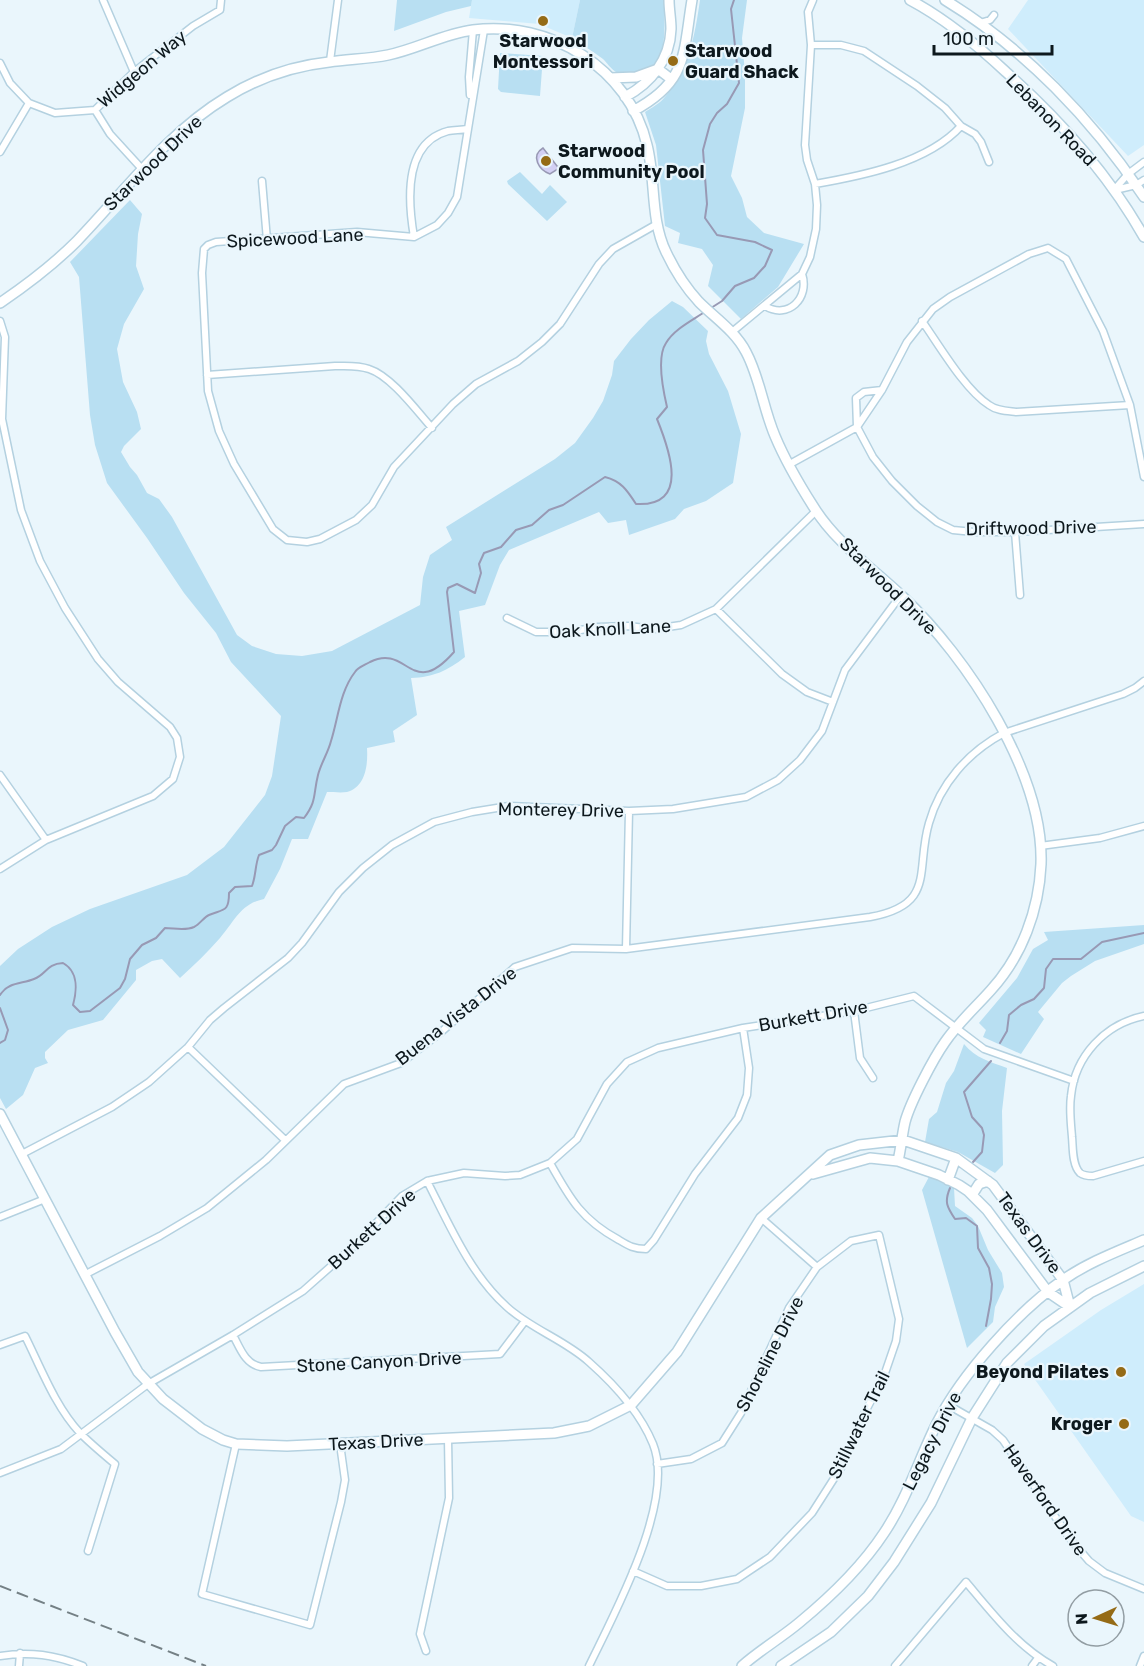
<svg xmlns="http://www.w3.org/2000/svg" width="1144" height="1666" font-family="Rubik,sans-serif">
<style>
.built{fill:#cfedfc}
.green{fill:#b8dff2}
.water{fill:#d3d0f4;stroke:#9899b4;stroke-width:1.5}
.lines{fill:none;stroke-linecap:round;stroke-linejoin:round}
.stream{stroke:#9899b4;stroke-width:2}
.street-casing{stroke:#b4d1e0;stroke-width:9}
.secondary-casing{stroke:#b4d1e0;stroke-width:12}
.street{stroke:#fff;stroke-width:6}
.secondary{stroke:#fff;stroke-width:9}
.rail{stroke:#748085;stroke-width:2;stroke-dasharray:12 6;stroke-linecap:butt}
.poi-dot{fill:#956b16;stroke:#eaf6fc;stroke-width:2}
.labels{text-anchor:middle;stroke-width:4.5;stroke-linejoin:round;paint-order:stroke}
.poi-label{font-size:18px;font-weight:bold;fill:#0d181d;stroke:#eaf6fc;text-anchor:start}
.street-label{font-size:18px;fill:#0d181d;stroke:#eaf6fc}
</style>
<rect width="100%" height="100%" fill="#eaf6fc"/>
<path class="built" d="M 472,0 L 580,0 L 572,38 L 539,24 L 469,18 Z
M 1028,0 L 1144,0 L 1144,145 L 1128,156 L 1008,29 Z
M 1144,1284 L 1144,1522 L 1131,1516 L 1024,1364 L 1101,1310 Z"/>
<path class="green" d="M 397,0 L 472,0 L 471,6 L 446,12 L 394,31 Z
M 580,0 L 664,0 C 664,25 671,71 635,74 C 629,75 622,75 616,72 C 611,69 607,63 603,59 C 593,52 582,44 572,38 Z
M 700,0 L 747,0 L 742,38 L 745,74 L 745,108 L 731,176 L 742,198 L 747,217 L 764,233 L 804,244 L 778,287 L 741,319 L 708,286 L 713,265 L 702,249 L 678,243 L 680,233 L 665,226 L 656,145 L 645,112 C 651,108 659,104 664,98 C 689,70 695,35 700,0 Z
M 500,53 L 543,56 L 540,96 L 501,92 L 498,89 Z
M 520,172 L 542,194 L 550,185 L 567,202 L 547,221 L 508,184 L 507,181 Z
M 130,200 L 142,214 L 138,234 L 136,266 L 144,289 L 124,324 L 117,349 L 123,382 L 137,412 L 141,429 L 124,446 L 121,452 L 130,467 L 137,475 L 147,493 L 159,499 L 172,517 L 237,635 L 252,646 L 276,654 L 302,656 L 332,651 L 420,605 L 423,577 L 430,555 L 452,540 L 446,527 L 555,459 L 575,443 L 593,418 L 603,401 L 612,375 L 614,361 L 631,339 L 649,320 L 672,301 L 683,307 L 708,331 L 706,341 L 709,354 L 728,391 L 741,434 L 733,483 L 706,501 L 684,509 L 675,519 L 629,535 L 626,520 L 608,523 L 599,512 L 509,550 L 500,565 L 485,605 L 459,611 L 465,657 C 447,671 434,677 411,678 L 417,715 L 393,731 L 395,742 L 367,748 C 368,764 366,787 347,792 C 341,793 333,792 327,792 L 308,839 L 292,839 L 280,869 L 264,899 C 240,904 235,921 220,938 C 208,952 194,965 180,978 L 162,959 L 152,961 L 136,970 L 136,980 L 103,1020 L 68,1030 L 45,1052 L 45,1058 L 48,1063 L 35,1068 L 23,1095 L 6,1109 L 0,1098 L 0,966 L 18,949 L 52,927 L 90,909 L 187,875 L 224,847 L 265,795 L 272,776 L 281,716 L 231,662 L 216,633 L 184,593 L 147,538 L 107,483 L 95,445 L 90,415 L 79,277 L 70,262 Z
M 1144,925 L 1144,944 L 1095,961 L 1071,976 L 1062,983 L 1038,1012 L 1044,1019 L 1021,1054 L 983,1037 L 986,1030 L 979,1023 L 1017,978 L 1033,949 L 1048,940 L 1044,932 Z
M 964,1044 C 975,1058 991,1062 1007,1068 L 1002,1111 L 1003,1165 L 995,1173 L 958,1152 L 925,1142 L 929,1119 L 937,1112 L 946,1083 L 954,1071 Z
M 930,1175 L 954,1188 L 955,1206 L 972,1218 L 978,1226 L 988,1250 L 1002,1273 L 1004,1287 L 995,1307 L 993,1322 L 967,1348 L 922,1190 Z"/>
<path class="water" d="M 543,148 L 557,166 L 561,167 L 550,174 C 539,170 530,156 543,148 Z"/>
<g class="lines">
<path class="stream" d="M 711,308 L 722,301 L 735,286 L 754,278 L 765,266 L 772,250 L 755,242 L 717,235 L 705,218 L 707,204 L 703,150 L 710,124 L 717,113 L 727,104 L 739,83 L 731,9 L 734,0
M 0,995 C 8,982 22,984 34,979 C 47,974 46,964 63,963 C 79,972 77,990 73,1005 L 80,1012 L 90,1011 L 120,988 L 125,979 L 130,959 L 142,945 L 156,938 L 165,928 C 174,928 185,931 194,927 C 200,924 204,917 209,915 C 224,909 229,912 229,893 L 235,887 L 252,886 C 256,876 255,865 259,855 L 272,850 L 276,845 L 285,826 L 296,817 L 304,818 C 317,801 313,795 318,775 C 321,763 328,753 331,741 C 338,719 340,691 355,672 C 358,667 365,665 370,662 C 408,643 411,701 454,652 L 447,592 L 448,588 L 457,584 L 475,593 L 481,573 L 479,564 L 484,553 L 501,547 L 516,530 L 532,525 L 549,510 L 563,505 L 605,477 C 621,481 627,490 636,504 C 690,507 670,451 657,419 L 667,407 C 663,390 656,358 666,343 C 674,329 693,320 706,311
M 0,1008 L 8,1030 L 5,1040 L 0,1043
M 1000,1043 L 1007,1031 L 1009,1015 L 1021,1005 L 1034,999 L 1044,988 L 1046,969 L 1053,959 L 1081,959 L 1102,942 L 1144,933
M 973,1162 L 982,1152 L 984,1135 L 982,1128 L 972,1117 L 964,1092 L 991,1061
M 950,1188 C 944,1202 947,1207 955,1219 L 966,1218 L 977,1226 L 978,1248 L 989,1268 L 992,1284 L 991,1299 L 986,1326"/>
<defs>
<path id="street" d="M 103,0 L 134,72
M 980,23 L 990,20 L 994,15
M 484,30 L 457,197 L 448,213 L 437,225 L 414,237 L 357,232 L 216,242 L 208,245 L 204,249 L 202,273 L 208,391 L 219,431 L 234,464 L 273,529 L 287,540 L 307,542 L 320,539 L 356,520 L 372,505 L 394,467 L 453,404 L 476,384 L 518,361 L 542,342 L 560,324 L 599,264 L 613,249 L 657,224
M 811,45 L 841,45 L 864,51 L 917,86 L 945,108 L 961,126 L 975,134 L 981,142 L 989,162
M 330,61 L 338,0
M 0,63 L 10,83 L 29,103 L 55,113 L 95,110 L 134,72 L 193,26 L 220,10 L 221,0
M 470,95 L 469,77 L 473,30
M 95,110 L 110,134 L 142,169
M 0,152 L 29,103
M 262,181 L 267,240
M 815,184 C 861,176 928,163 961,126
M 1114,190 L 1128,174 L 1144,162
M 1115,190 L 1136,185 L 1144,180
M 414,237 C 408,202 403,143 448,131 C 454,130 461,130 467,129
M 765,306 C 788,320 810,298 802,274
M 0,321 L 5,337 L 2,419 L 21,510 L 40,561 L 65,608 L 98,659 L 118,682 L 170,727 L 177,738 L 180,757 L 173,779 L 153,796 L 46,840 L 0,869
M 922,321 C 939,345 965,390 989,405 C 997,411 1007,411 1016,412 L 1130,405
M 732,332 L 802,274 L 810,257 L 816,229 L 817,205 L 815,184 L 807,160 L 805,145 L 811,45 L 808,12 L 813,0
M 207,375 L 335,366 C 347,366 358,365 369,369 C 391,376 416,410 432,428
M 882,390 L 864,392 L 856,398 L 857,427 L 873,457 L 892,481 L 917,506 L 937,522 L 953,530 L 974,532 L 1015,532 L 1144,524
M 790,464 L 857,427 L 882,390 L 907,342 L 933,309 L 950,297 L 1029,254 L 1048,248 L 1066,259 L 1103,331 L 1130,405 L 1144,477
M 1015,532 L 1020,595
M 716,609 L 782,674 L 807,692 L 833,702
M 507,618 L 536,632 L 569,632 L 598,627 L 628,626 L 654,629 L 681,625 L 716,609 L 816,511
M 0,775 L 46,840
M 1040,846 L 1100,838 L 1144,826
M 626,949 L 629,811
M 854,1011 L 860,1058 L 873,1078
M 1144,1016 C 1105,1024 1075,1056 1071,1096 C 1069,1109 1071,1124 1072,1137 C 1073,1147 1072,1165 1080,1173 C 1084,1176 1088,1176 1093,1176 L 1144,1161
M 188,1047 L 285,1140
M 22,1154 L 112,1107 L 149,1082 L 188,1047 L 210,1020 L 224,1008 L 288,958 L 302,943 L 339,892 L 363,868 L 392,845 L 434,822 L 472,812 L 509,806 L 629,811 L 673,809 L 746,797 L 778,780 L 800,760 L 822,731 L 845,670 L 901,595
M 550,1163 C 570,1199 582,1220 619,1240 C 629,1246 634,1249 646,1249 L 654,1240 L 695,1174 L 738,1118 L 747,1095 L 749,1068 L 743,1028
M 427,1181 C 449,1224 470,1274 507,1307 C 531,1329 565,1340 589,1362 C 615,1385 640,1412 653,1444 C 676,1501 614,1614 589,1666
M 0,1217 L 45,1199
M 761,1218 L 817,1267
M 86,1274 L 160,1236 L 207,1208 L 266,1160 L 344,1084 L 401,1063 L 440,1033 L 515,967 L 572,948 L 626,949 L 870,917 C 937,905 915,870 929,823 C 940,784 968,752 1004,733 L 1123,694 L 1135,688 L 1144,681
M 233,1335 C 240,1348 245,1364 261,1367 L 500,1354 L 525,1321
M 0,1345 L 25,1336 C 41,1368 55,1406 80,1433 C 91,1444 103,1454 115,1464 L 88,1551
M 948,1405 L 992,1430 L 1003,1440 L 1071,1540 L 1089,1561 L 1105,1573 L 1144,1589
M 236,1444 L 202,1594 L 310,1625 L 341,1502 L 345,1480 L 340,1444
M 0,1473 L 61,1449 L 148,1384 L 233,1335 L 303,1291 L 355,1245 L 402,1196 L 427,1181 L 464,1173 L 505,1176 L 520,1175 L 550,1163 L 577,1139 L 607,1084 L 627,1062 L 658,1048 L 743,1028 L 854,1011 L 914,996 L 984,1049 L 1074,1081
M 633,1571 L 667,1586 L 701,1586 L 737,1579 L 770,1557 L 812,1513 L 842,1466 L 864,1414 L 884,1376 L 896,1341 L 899,1319 L 879,1235 L 851,1241 L 817,1267 L 789,1308 L 741,1413 L 722,1443 L 691,1459 L 657,1464
M 426,1651 L 420,1634 L 449,1498 L 448,1439
M 0,1656 C 30,1651 55,1655 83,1666
M 19,1666 L 20,1653
M 895,1666 L 966,1582 C 992,1613 1017,1646 1053,1666
M 1032,1666 L 1038,1658
M 1140,1666 L 1144,1656"/>
<path id="secondary" d="M 910,0 C 946,19 976,44 1006,72 C 1060,120 1108,173 1144,237
M 945,0 C 1024,48 1093,120 1144,197
M 610,78 L 636,77 L 658,69 L 671,79
M 625,97 C 651,83 670,60 671,29 C 671,19 669,10 669,0
M 633,111 C 688,82 683,54 692,0
M 0,303 C 28,284 53,265 77,241 C 125,191 167,133 227,97 C 258,78 292,66 329,62 C 348,59 369,59 388,55 C 417,49 443,34 473,30 C 550,20 629,68 647,145 C 656,180 650,219 666,252 C 674,269 686,288 699,302 C 715,318 735,331 746,352 C 760,378 763,408 775,436 C 785,460 799,484 813,506 C 835,542 872,568 903,597 C 967,657 1044,774 1041,864 C 1039,910 1022,956 991,990 C 975,1008 958,1023 945,1042 C 933,1059 910,1103 905,1122 C 902,1135 901,1148 898,1161
M 0,1114 L 115,1332 L 138,1372 L 163,1399 L 202,1429 L 223,1440 L 236,1444 L 287,1446 L 554,1433 L 589,1426 L 631,1405 L 677,1352 L 761,1218 L 830,1155 L 859,1145 L 903,1140 L 956,1158 L 993,1185 L 1063,1280 L 1070,1307
M 813,1174 L 870,1158 L 898,1161 L 939,1175 L 959,1185 L 968,1191 L 987,1210 L 1048,1292 L 1070,1307
M 948,1180 L 956,1158
M 972,1195 L 979,1184 L 988,1181
M 742,1666 C 760,1650 781,1638 800,1622 C 829,1598 863,1565 884,1533 C 907,1499 919,1459 937,1423 C 961,1375 1018,1311 1063,1280 C 1087,1263 1116,1252 1144,1240
M 781,1666 L 831,1632 L 868,1596 L 894,1562 L 931,1503 L 972,1418 L 1007,1363 L 1044,1326 L 1090,1293 L 1144,1266"/>
</defs>
<use href="#street" class="street-casing"/>
<use href="#secondary" class="secondary-casing"/>
<use href="#street" class="street"/>
<use href="#secondary" class="secondary"/>
<path class="rail" d="M 0,1586 L 206,1666"/>
</g>
<g class="poi-dot">
<circle cx="543" cy="21" r="6"/>
<circle cx="673" cy="61" r="6"/>
<circle cx="546" cy="161" r="6"/>
<circle cx="1121" cy="1372" r="6"/>
<circle cx="1124" cy="1424" r="6"/>
</g>
<g class="labels">
<g class="poi-label">
<text x="543" y="47" text-anchor="middle">Starwood<tspan x="543" dy="21">Montessori</tspan></text>
<text x="685" y="57">Starwood<tspan x="685" dy="21">Guard Shack</tspan></text>
<text x="558" y="157">Starwood<tspan x="558" dy="21">Community Pool</tspan></text>
<text x="1109" y="1378" text-anchor="end">Beyond Pilates</text>
<text x="1112" y="1430" text-anchor="end">Kroger</text>
</g>
<g class="street-label">
<text transform="translate(142 69) rotate(-40)" y="6">Widgeon Way</text>
<text transform="translate(1051 120) rotate(46)" y="6">Lebanon Road</text>
<text transform="translate(153 163) rotate(-44)" y="6">Starwood Drive</text>
<text transform="translate(295 238) rotate(-3)" y="6">Spicewood Lane</text>
<text transform="translate(1031 528) rotate(-1)" y="6">Driftwood Drive</text>
<text transform="translate(888 586) rotate(45)" y="6">Starwood Drive</text>
<text transform="translate(610 629) rotate(-3)" y="6">Oak Knoll Lane</text>
<text transform="translate(561 810) rotate(1)" y="6">Monterey Drive</text>
<text transform="translate(456 1016) rotate(-38)" y="6">Buena Vista Drive</text>
<text transform="translate(813 1016) rotate(-10)" y="6">Burkett Drive</text>
<text transform="translate(372 1229) rotate(-42)" y="6">Burkett Drive</text>
<text transform="translate(1029 1233) rotate(54)" y="6">Texas Drive</text>
<text transform="translate(770 1354) rotate(-63)" y="6">Shoreline Drive</text>
<text transform="translate(379 1362) rotate(-3)" y="6">Stone Canyon Drive</text>
<text transform="translate(859 1425) rotate(-64)" y="6">Stillwater Trail</text>
<text transform="translate(932 1441) rotate(-63)" y="6">Legacy Drive</text>
<text transform="translate(376 1442) rotate(-3)" y="6">Texas Drive</text>
<text transform="translate(1045 1500) rotate(55)" y="6">Haverford Drive</text>
</g>
</g>
<g transform="translate(1096 1618) rotate(266)"><circle r="28" fill="#eaf6fc" stroke="#929da3" stroke-width="1.5"/>
<path d="M0-4.5L10 22L0 15L-10 22Z" fill="#956b16"/>
<text y="-9" font-size="16" font-weight="bold" text-anchor="middle" fill="#0d181d">N</text>
</g>
<path d="M934 45v9h118v-9" fill="none" stroke="#0d181d" stroke-width="3"/>
<text x="943" y="45" font-size="18" fill="#0d181d" stroke="#eaf6fc" stroke-width="4.5" paint-order="stroke">100 m</text>
</svg>
